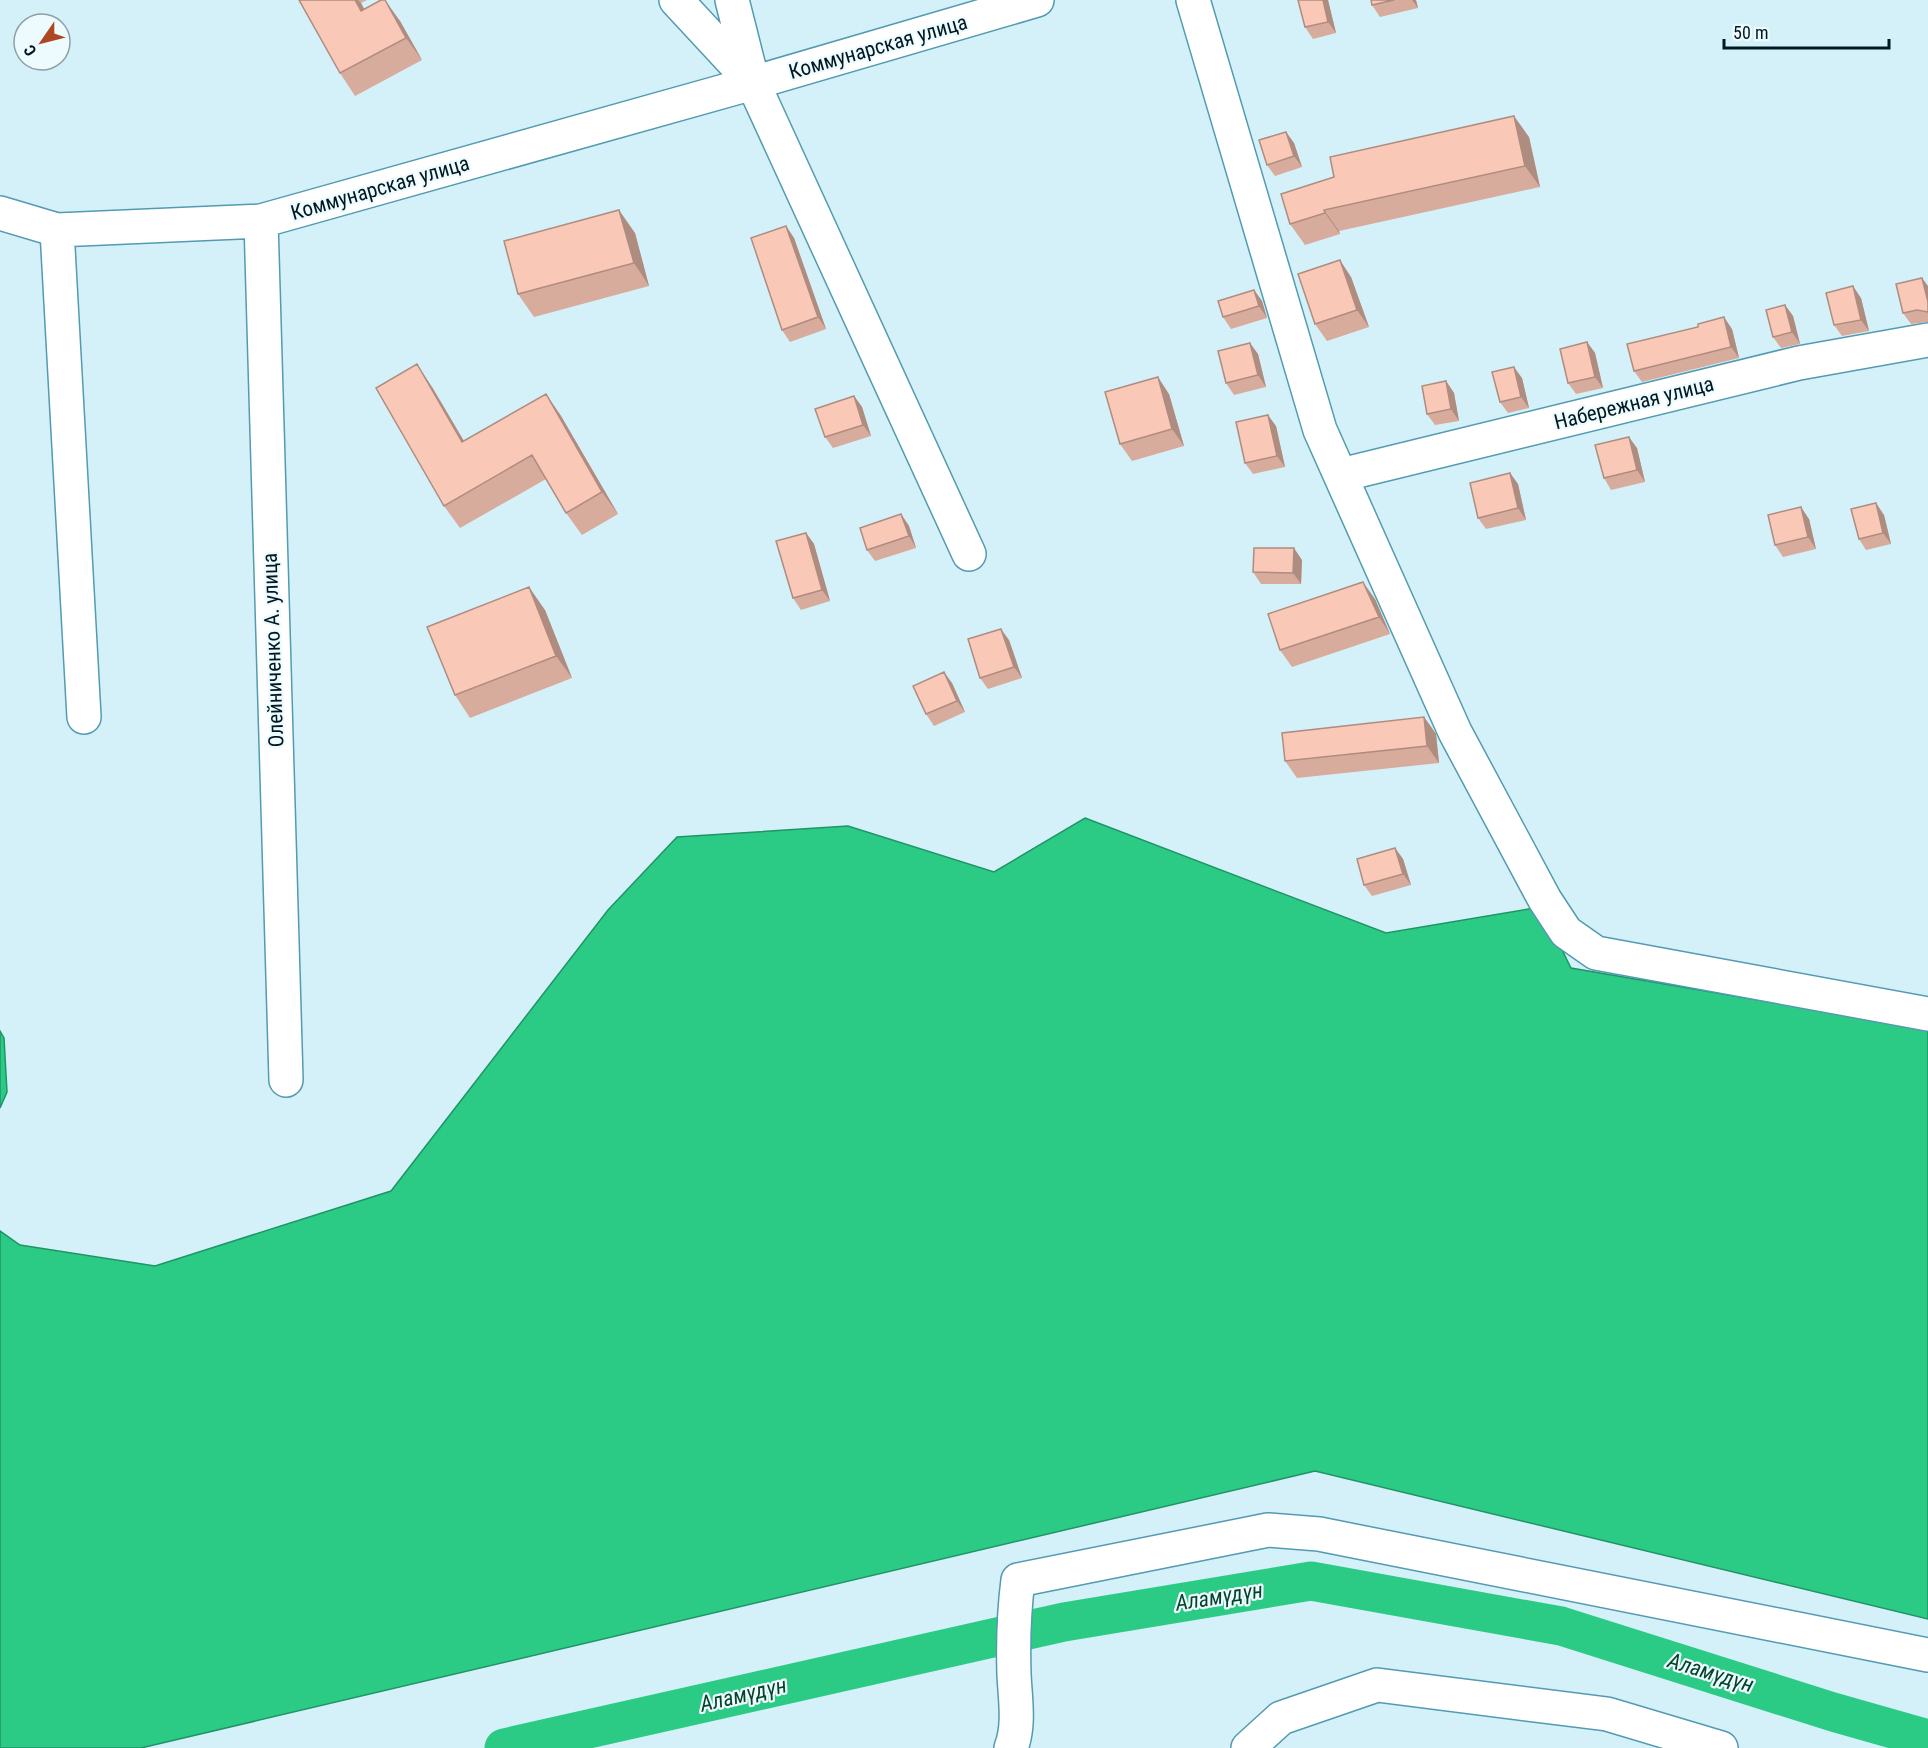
<svg xmlns="http://www.w3.org/2000/svg" width="1928" height="1748" font-family="'Roboto Condensed',sans-serif">
<style>
.water{fill:#2ccb85;stroke:#1f9567;stroke-width:1.5}
.lines{fill:none;stroke-linecap:round;stroke-linejoin:round}
.river{stroke:#2ccb85;stroke-width:39}
.minor-casing{stroke:#539bb0;stroke-width:36}
.minor{stroke:#fff;stroke-width:33}
.wall{fill:#d7ac9d}
.shaded-wall{fill:#af8c80}
.building{fill:#fac8b7;stroke:#af8c80;stroke-width:1.5}
.labels{text-anchor:middle;stroke-width:4.5;stroke-linejoin:round;paint-order:stroke}
.street-label{font-size:21px;fill:#001820;stroke:#edfbff}
.water-label{font-size:22px;font-style:italic;fill:#044429;stroke:#edfbff}
</style>
<rect width="100%" height="100%" fill="#d4f0f9"/>
<path class="water" d="M 1085,818 L 1386,933 L 1541,907 L 1571,968 L 1928,1029 L 1928,1619 L 1315,1471 L 141,1748 L 0,1748 L 0,1231 L 20,1245 L 155,1266 L 391,1191 L 608,910 L 677,837 L 848,826 L 994,872 Z
M 0,1031 L 4,1038 L 7,1092 L 0,1108 Z"/>
<g class="lines">
<path class="river" d="M 504,1748 L 1064,1622 L 1311,1581 L 1561,1626 L 1833,1712 L 1928,1739"/>
<defs>
<path id="minor" d="M 676,0 L 753,83 L 1037,0
M 732,0 L 753,83 L 969,554
M 1193,0 L 1320,430 L 1455,732 L 1545,900 L 1566,932 L 1596,953 L 1928,1014
M 0,213 L 57,230 L 261,221 L 753,83
M 261,221 L 286,1080
M 57,230 L 84,717
M 1341,475 L 1799,363 L 1928,340
M 1011,1748 C 1020,1725 1015,1698 1014,1674 C 1013,1642 1014,1611 1018,1580 L 1268,1530 L 1319,1534 L 1928,1655
M 1248,1748 L 1281,1718 L 1377,1685 L 1607,1714 L 1721,1748"/>
</defs>
<use href="#minor" class="minor-casing"/>
<use href="#minor" class="minor"/>
</g>
<path class="wall" d="M 299,0 L 367,0 L 361,3 L 364,9 L 400,21 L 422,60 L 355,96 L 340,73 Z
M 1298,0 L 1328,0 L 1336,33 L 1313,39 L 1305,27 Z
M 1371,0 L 1416,0 L 1418,8 L 1380,17 L 1372,5 Z
M 1286,132 L 1294,143 L 1302,167 L 1275,176 L 1267,165 Z
M 1529,137 L 1540,187 L 1339,231 L 1340,234 L 1305,245 L 1290,224 L 1281,194 Z
M 786,226 L 794,238 L 826,329 L 790,342 L 782,330 Z
M 635,233 L 649,286 L 534,317 L 518,294 Z
M 1351,277 L 1369,327 L 1327,341 L 1315,324 Z
M 1928,286 L 1928,322 L 1911,324 L 1903,313 Z
M 1254,290 L 1262,301 L 1267,318 L 1231,329 L 1223,317 Z
M 1861,298 L 1869,331 L 1842,336 L 1834,325 Z
M 1785,305 L 1793,316 L 1800,344 L 1781,348 L 1773,337 Z
M 1732,329 L 1739,358 L 1642,382 L 1634,371 Z
M 1587,342 L 1595,353 L 1603,388 L 1576,394 L 1568,383 Z
M 1258,354 L 1266,387 L 1234,395 L 1226,383 Z
M 1522,378 L 1529,408 L 1508,413 L 1500,402 Z
M 1446,381 L 1454,393 L 1459,421 L 1435,425 L 1427,414 Z
M 432,387 L 464,441 L 546,394 L 561,416 L 618,514 L 582,535 L 566,513 L 546,479 L 460,528 L 444,506 Z
M 1169,394 L 1184,446 L 1132,461 L 1120,444 Z
M 854,396 L 862,407 L 871,436 L 833,448 L 825,437 Z
M 1276,426 L 1285,467 L 1253,474 L 1245,463 Z
M 1637,448 L 1645,482 L 1611,490 L 1604,478 Z
M 1510,473 L 1518,484 L 1526,520 L 1486,529 L 1478,518 Z
M 901,514 L 909,526 L 916,548 L 875,561 L 867,550 Z
M 1884,515 L 1891,544 L 1866,550 L 1859,539 Z
M 1809,519 L 1816,549 L 1783,557 L 1775,545 Z
M 806,533 L 814,544 L 830,601 L 801,610 L 793,598 Z
M 1302,560 L 1301,584 L 1261,584 L 1253,572 Z
M 1375,599 L 1390,634 L 1292,667 L 1280,650 Z
M 545,610 L 572,678 L 470,718 L 455,695 Z
M 1009,640 L 1022,678 L 988,689 L 980,678 Z
M 952,683 L 965,712 L 934,726 L 926,714 Z
M 1424,717 L 1436,734 L 1439,763 L 1297,778 L 1285,761 Z
M 1395,848 L 1403,859 L 1411,885 L 1372,896 L 1364,885 Z"/>
<path class="shaded-wall" d="M 355,0 L 358,0 L 361,3 L 377,33 L 361,11 Z
M 385,0 L 400,21 L 422,60 L 406,38 Z
M 1323,0 L 1328,0 L 1336,33 L 1328,22 Z
M 1412,0 L 1416,0 L 1418,8 Z
M 1514,116 L 1529,137 L 1540,187 L 1525,166 Z
M 1286,132 L 1294,143 L 1302,167 L 1294,156 Z
M 619,210 L 635,233 L 649,286 L 634,263 Z
M 1324,210 L 1339,231 L 1340,234 L 1325,213 Z
M 786,226 L 794,238 L 826,329 L 818,317 Z
M 1340,260 L 1351,277 L 1369,327 L 1357,310 Z
M 1922,278 L 1928,286 L 1928,302 Z
M 1853,286 L 1861,298 L 1869,331 L 1861,320 Z
M 1254,290 L 1262,301 L 1267,318 L 1259,306 Z
M 1785,305 L 1793,316 L 1800,344 L 1792,332 Z
M 1724,317 L 1732,329 L 1739,358 L 1731,347 Z
M 1587,342 L 1595,353 L 1603,388 L 1595,377 Z
M 1250,343 L 1258,354 L 1266,387 L 1258,375 Z
M 417,364 L 432,387 L 478,465 L 462,442 Z
M 1514,367 L 1522,378 L 1529,408 L 1521,397 Z
M 1158,377 L 1169,394 L 1184,446 L 1172,429 Z
M 1446,381 L 1454,393 L 1459,421 L 1451,409 Z
M 546,394 L 561,416 L 618,514 L 602,492 Z
M 854,396 L 862,407 L 871,436 L 863,425 Z
M 1268,415 L 1276,426 L 1285,467 L 1277,456 Z
M 1629,437 L 1637,448 L 1645,482 L 1637,470 Z
M 1510,473 L 1518,484 L 1526,520 L 1518,508 Z
M 1876,503 L 1884,515 L 1891,544 L 1883,533 Z
M 1801,507 L 1809,519 L 1816,549 L 1808,537 Z
M 901,514 L 909,526 L 916,548 L 909,536 Z
M 806,533 L 814,544 L 830,601 L 822,590 Z
M 1294,548 L 1302,560 L 1301,584 L 1293,573 Z
M 1363,582 L 1375,599 L 1390,634 L 1379,617 Z
M 529,587 L 545,610 L 572,678 L 556,656 Z
M 1001,629 L 1009,640 L 1022,678 L 1014,667 Z
M 944,672 L 952,683 L 965,712 L 957,701 Z
M 1424,717 L 1436,734 L 1439,763 L 1427,746 Z
M 1395,848 L 1403,859 L 1411,885 L 1403,874 Z"/>
<path class="building" d="M 299,0 L 355,0 L 361,11 L 381,0 L 385,0 L 406,38 L 340,73 Z
M 1298,0 L 1323,0 L 1328,22 L 1305,27 Z
M 1371,0 L 1394,0 L 1372,5 Z
M 1514,116 L 1525,166 L 1324,210 L 1325,213 L 1290,224 L 1281,194 L 1334,177 L 1330,157 Z
M 1286,132 L 1294,156 L 1267,165 L 1259,140 Z
M 619,210 L 634,263 L 518,294 L 504,241 Z
M 786,226 L 818,317 L 782,330 L 751,238 Z
M 1340,260 L 1357,310 L 1315,324 L 1298,274 Z
M 1922,278 L 1928,302 L 1928,312 L 1917,310 L 1903,313 L 1896,284 Z
M 1853,286 L 1861,320 L 1834,325 L 1826,293 Z
M 1254,290 L 1259,306 L 1223,317 L 1218,301 Z
M 1785,305 L 1792,332 L 1773,337 L 1766,310 Z
M 1724,317 L 1731,347 L 1634,371 L 1627,344 L 1698,327 L 1698,324 Z
M 1587,342 L 1595,377 L 1568,383 L 1560,349 Z
M 1250,343 L 1258,375 L 1226,383 L 1218,351 Z
M 417,364 L 462,442 L 546,394 L 602,492 L 566,513 L 532,455 L 444,506 L 376,388 Z
M 1514,367 L 1521,397 L 1500,402 L 1492,372 Z
M 1158,377 L 1172,429 L 1120,444 L 1105,392 Z
M 1446,381 L 1451,409 L 1427,414 L 1422,386 Z
M 854,396 L 863,425 L 825,437 L 815,409 Z
M 1268,415 L 1277,456 L 1245,463 L 1236,422 Z
M 1629,437 L 1637,470 L 1604,478 L 1595,445 Z
M 1510,473 L 1518,508 L 1478,518 L 1470,483 Z
M 1876,503 L 1883,533 L 1859,539 L 1851,509 Z
M 1801,507 L 1808,537 L 1775,545 L 1768,515 Z
M 901,514 L 909,536 L 867,550 L 860,528 Z
M 806,533 L 822,590 L 793,598 L 776,541 Z
M 1254,548 L 1294,548 L 1293,573 L 1253,572 Z
M 1363,582 L 1379,617 L 1280,650 L 1268,614 Z
M 529,587 L 556,656 L 455,695 L 427,627 Z
M 1001,629 L 1014,667 L 980,678 L 968,639 Z
M 944,672 L 957,701 L 926,714 L 913,686 Z
M 1424,717 L 1427,746 L 1285,761 L 1282,733 Z
M 1395,848 L 1403,874 L 1364,885 L 1357,859 Z"/>
<g class="labels">
<g class="street-label">
<text transform="translate(878 47) rotate(-16)" y="7">Коммунарская улица</text>
<text transform="translate(380 188) rotate(-16)" y="7">Коммунарская улица</text>
<text transform="translate(1634 403) rotate(-14)" y="7">Набережная улица</text>
<text transform="translate(273 650) rotate(-92)" y="7">Олейниченко А. улица</text>
</g>
<g class="water-label">
<text transform="translate(1219 1596) rotate(-9)" y="8">Аламүдүн</text>
<text transform="translate(1711 1672) rotate(17)" y="8">Аламүдүн</text>
<text transform="translate(743 1694) rotate(-13)" y="8">Аламүдүн</text>
</g>
</g>
<g transform="translate(42 42) rotate(235)"><circle r="28" fill="#edfbff" stroke="#8ea0a6" stroke-width="1.5"/>
<path d="M0-4.5L10 22L0 15L-10 22Z" fill="#af4724"/>
<text y="-9" font-size="16" font-weight="bold" text-anchor="middle" fill="#001820">С</text>
</g>
<path d="M1724 39v9h165v-9" fill="none" stroke="#001820" stroke-width="3"/>
<text x="1733" y="39" font-size="18" fill="#001820" stroke="#edfbff" stroke-width="4.5" paint-order="stroke">50 m</text>
</svg>
